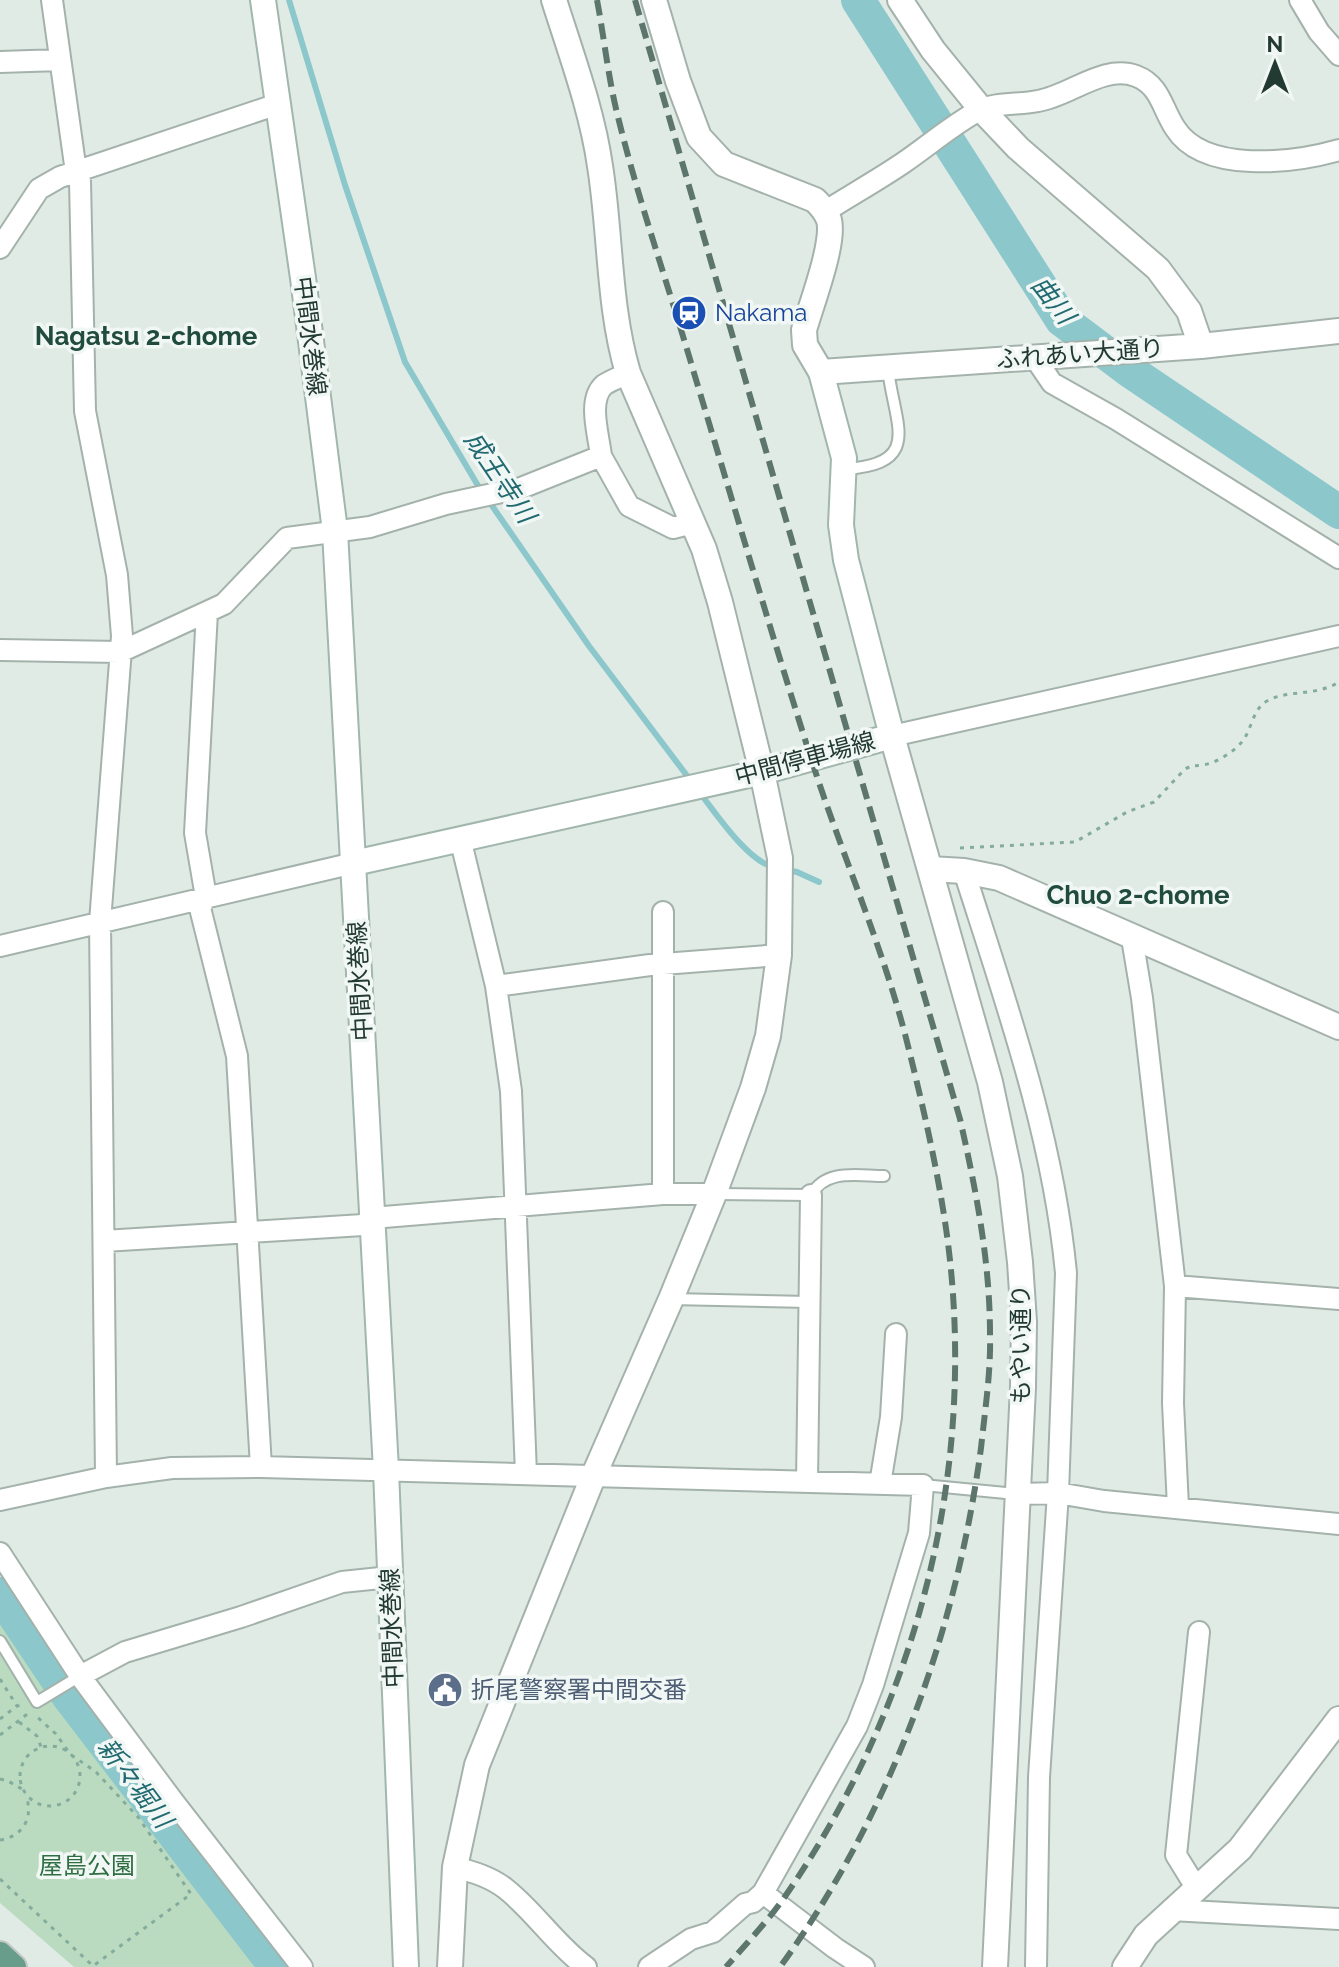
<svg xmlns="http://www.w3.org/2000/svg" width="1339" height="1967" font-family="Raleway,'Noto Sans JP',sans-serif">
<style>
.green{fill:#bbdbc1}
.lines{fill:none;stroke-linecap:round;stroke-linejoin:round}
.stream{stroke:#8cc7cc;stroke-width:6}
.river{stroke:#8cc7cc;stroke-width:34}
.service-casing{stroke:#a4b2ac;stroke-width:14}
.minor-casing{stroke:#a4b2ac;stroke-width:24}
.tertiary-casing{stroke:#a4b2ac;stroke-width:28}
.secondary-casing{stroke:#a1b6ad;stroke-width:28}
.primary-casing{stroke:#c1c8c6;stroke-width:28}
.path{stroke:#83ac9c;stroke-width:3;stroke-dasharray:4 6;stroke-linecap:butt}
.service{stroke:#fff;stroke-width:10}
.minor{stroke:#fff;stroke-width:20}
.tertiary{stroke:#fff;stroke-width:24}
.secondary{stroke:#fff;stroke-width:24}
.primary{stroke:#689d8c;stroke-width:24}
.rail{stroke:#5d766d;stroke-width:6;stroke-dasharray:16 8;stroke-linecap:butt}
.labels{text-anchor:middle;stroke-width:7;stroke-linejoin:round;paint-order:stroke}
.transit-label{font-size:24px;fill:#164399;stroke:#f1f7f4;text-anchor:start}
.street-label{font-size:24px;fill:#233a32;stroke:#f1f7f4}
.service-label{font-size:24px;fill:#4e5e75;stroke:#f1f7f4;text-anchor:start}
.park-label{font-size:24px;fill:#2f6e43;stroke:#f1f7f4}
.water-label{font-size:26px;font-style:italic;fill:#216a72;stroke:#f1f7f4}
.neighbourhood-label{font-size:26px;font-weight:bold;fill:#204b3d;stroke:#f1f7f4}
</style>
<rect width="100%" height="100%" fill="#e1ebe6"/>
<path class="green" d="M 0,1623 L 173,1837 L 263,1967 L 74,1967 L 0,1903 Z"/>
<g class="lines">
<path class="stream" d="M 289,0 L 345,185 L 405,362 L 477,484 L 589,646 L 691,781
M 700,793 C 717,815 749,863 776,868
M 787,870 L 797,872 L 819,882"/>
<path class="river" d="M 858,0 L 1062,320 L 1130,371 L 1339,512
M 0,1594 L 69,1697 L 276,1967"/>
<defs>
<path id="service" d="M 845,469 C 924,464 894,424 888,369
M 716,1194 L 811,1195 C 826,1168 858,1176 884,1176
M 671,1299 L 809,1302
M 923,1485 L 1016,1494
M 0,1641 L 37,1702 L 80,1676"/>
<path id="minor" d="M 52,0 L 76,172 L 80,181 L 85,411 L 117,575 L 122,636 L 100,922 L 106,1477
M 1300,0 L 1319,32 L 1339,55
M 0,62 L 60,60
M 826,211 C 851,195 878,180 903,163 C 928,146 952,125 978,111 C 994,102 1020,105 1038,101 C 1070,96 1103,64 1136,76 C 1160,85 1162,108 1175,128 C 1204,174 1293,163 1339,150
M 0,248 L 39,189 L 60,177 L 278,104
M 1035,358 L 1052,383 L 1116,419 L 1339,558
M 601,456 L 629,506 L 673,528 L 693,523
M 207,612 L 195,833 L 206,897 L 200,908 L 237,1056 L 261,1467
M 0,650 L 120,652 L 224,604 L 287,538 L 370,527 L 446,504 L 521,488 L 601,456 C 599,436 587,400 604,385 C 611,380 621,377 628,373
M 892,736 L 1339,636
M 460,838 L 496,986 L 511,1091 L 526,1474
M 964,871 C 1006,1003 1053,1135 1066,1273 L 1058,1493 L 1039,1777 L 1036,1967
M 1132,938 L 1142,998 L 1175,1286 L 1173,1403 L 1178,1507
M 0,946 L 354,863
M 496,986 L 650,965 L 779,955
M 663,1194 L 663,912
M 104,1241 L 363,1225 L 372,1218 L 663,1194 L 714,1194
M 1175,1286 L 1339,1299
M 807,1482 L 811,1195
M 880,1484 L 891,1417 L 896,1334
M 1018,1494 L 1058,1493 L 1104,1501 L 1339,1524
M 0,1500 L 106,1477 L 172,1468 L 261,1467 L 923,1485 L 919,1533 L 873,1685 L 857,1726 L 763,1893 L 753,1902 L 745,1904 L 713,1932 L 691,1939 L 649,1967
M 0,1553 L 80,1676 L 173,1801 L 302,1967
M 80,1676 L 125,1652 L 241,1617 L 342,1582 L 390,1577
M 455,1867 C 473,1872 491,1877 506,1889 C 535,1912 556,1945 586,1967
M 1197,1889 L 1176,1855 L 1199,1632
M 763,1893 L 835,1948 L 864,1967
M 1171,1910 L 1339,1919"/>
<path id="tertiary" d="M 654,0 L 678,81 L 699,137 L 724,164 L 815,200 C 821,206 826,211 829,220 C 835,243 811,305 804,330 L 805,345 L 821,372 L 1201,346 L 1339,331
M 900,0 L 933,50 L 981,109 L 1018,148 L 1158,269 L 1189,311 L 1201,346
M 892,736 L 990,1082 L 1010,1176 L 1020,1262 L 1024,1322 L 1023,1387 L 995,1967
M 930,869 L 964,871 L 999,878 L 1339,1027
M 450,1967 L 455,1867 L 477,1765 L 593,1477 L 671,1299 L 714,1194 L 753,1088 L 768,1036 L 779,955 L 780,858 L 762,772 L 720,602 L 704,549 L 628,373 C 608,305 611,235 600,166 C 592,110 571,54 554,0
M 1125,1967 L 1146,1935 L 1240,1849 L 1339,1719"/>
<path id="secondary" d="M 263,0 L 303,278 L 335,531 L 386,1470 L 406,1967
M 354,863 L 762,772 L 892,736 L 846,560 L 841,525 L 844,458 L 821,372"/>
<path id="primary" d="M 0,1954 L 14,1967"/>
</defs>
<use href="#service" class="service-casing"/>
<use href="#minor" class="minor-casing"/>
<use href="#tertiary" class="tertiary-casing"/>
<use href="#secondary" class="secondary-casing"/>
<use href="#primary" class="primary-casing"/>
<path class="path" d="M 960,848 L 1075,842 L 1127,812 L 1154,802 L 1185,769 C 1192,765 1196,766 1203,765 C 1216,763 1232,753 1241,743 C 1252,731 1252,709 1267,701 C 1289,689 1314,697 1339,682
M 0,1679 L 17,1706
M 0,1719 L 17,1706 L 24,1705
M 19,1722 L 37,1736 L 41,1747
M 0,1735 L 30,1712
M20 1776a30 30 0 1 1 60 0a30 30 0 1 1-60 0Z
M 0,1779 L 8,1781 L 22,1789
M 0,1840 C 21,1837 33,1820 27,1799
M 0,1879 L 93,1966 L 191,1894 L 138,1817 L 96,1772 L 70,1754 L 56,1734 L 36,1716"/>
<use href="#service" class="service"/>
<use href="#minor" class="minor"/>
<use href="#tertiary" class="tertiary"/>
<use href="#secondary" class="secondary"/>
<use href="#primary" class="primary"/>
<path class="rail" d="M 597,0 C 604,37 608,76 617,113 C 638,200 669,287 694,373 C 732,499 769,626 809,752 C 839,848 881,941 906,1038 C 923,1106 939,1174 948,1243 C 977,1473 917,1705 786,1895 C 768,1921 746,1944 726,1967
M 635,0 L 960,1119 C 976,1190 990,1261 990,1334 C 991,1372 985,1410 981,1448 C 956,1634 890,1815 780,1967"/>
</g>
<defs>
<symbol id="station-disc" viewBox="-11 -11 22 22"><circle r="9.5" fill="#1a4fb4" stroke="#f1f7f4"/><path d="M-3-6H3Q5-6 5-4V2Q5 4 3 4L4.5 6H3L1.5 4h-3L-3 6H-4.5L-3 4Q-5 4-5 2V-4Q-5-6-3-6ZM-3.5-4v3h7v-3ZM-3.5 1v1.5H-2V1ZM2 1v1.5H3.5V1Z" fill="#fff"/></symbol>
<symbol id="civic-disc" viewBox="-11 -11 22 22"><circle r="9.5" fill="#5c6f8a" stroke="#f1f7f4"/><path d="M-.6-6.5H3V-4.5H.6V-3L4-1V1h2V6H-6V1h2V-1L-.6-3ZM-1.2 2.5V6h2.4V2.5Z" fill="#fff"/></symbol>
</defs>
<g fill-rule="evenodd">
<use href="#station-disc" x="669" y="293" width="40" height="40"/>
<use href="#civic-disc" x="425" y="1670" width="40" height="40"/>
</g>
<g class="labels">
<g class="transit-label">
<text x="715" y="321">Nakama</text>
</g>
<g class="street-label">
<text transform="translate(310 336) rotate(83)" y="8">中間水巻線</text>
<text transform="translate(1080 354) rotate(-4)" y="8">ふれあい大通り</text>
<text transform="translate(805 759) rotate(-15)" y="8">中間停車場線</text>
<text transform="translate(360 981) rotate(-93)" y="8">中間水巻線</text>
<text transform="translate(1021 1344) rotate(-90)" y="8">もやい通り</text>
<text transform="translate(392 1628) rotate(-92)" y="8">中間水巻線</text>
</g>
<g class="service-label">
<text x="471" y="1698">折尾警察署中間交番</text>
</g>
<g class="park-label">
<text x="87" y="1874">屋島公園</text>
</g>
<g class="water-label">
<text transform="translate(1053 300) rotate(52)" y="9">曲川</text>
<text transform="translate(500 477) rotate(56)" y="9">成王寺川</text>
<text transform="translate(135 1783) rotate(53)" y="9">新々堀川</text>
</g>
<g class="neighbourhood-label">
<text x="146" y="345">Nagatsu 2-chome</text>
<text x="1138" y="904">Chuo 2-chome</text>
</g>
</g>
<g transform="translate(1275 64)" stroke="#f1f7f4" stroke-width="6" paint-order="stroke">
<path d="M0-6L14 30L0 20L-14 30Z" fill="#233a32"/>
<text y="-12" font-size="22" font-weight="bold" text-anchor="middle" fill="#233a32">N</text>
</g>
</svg>
